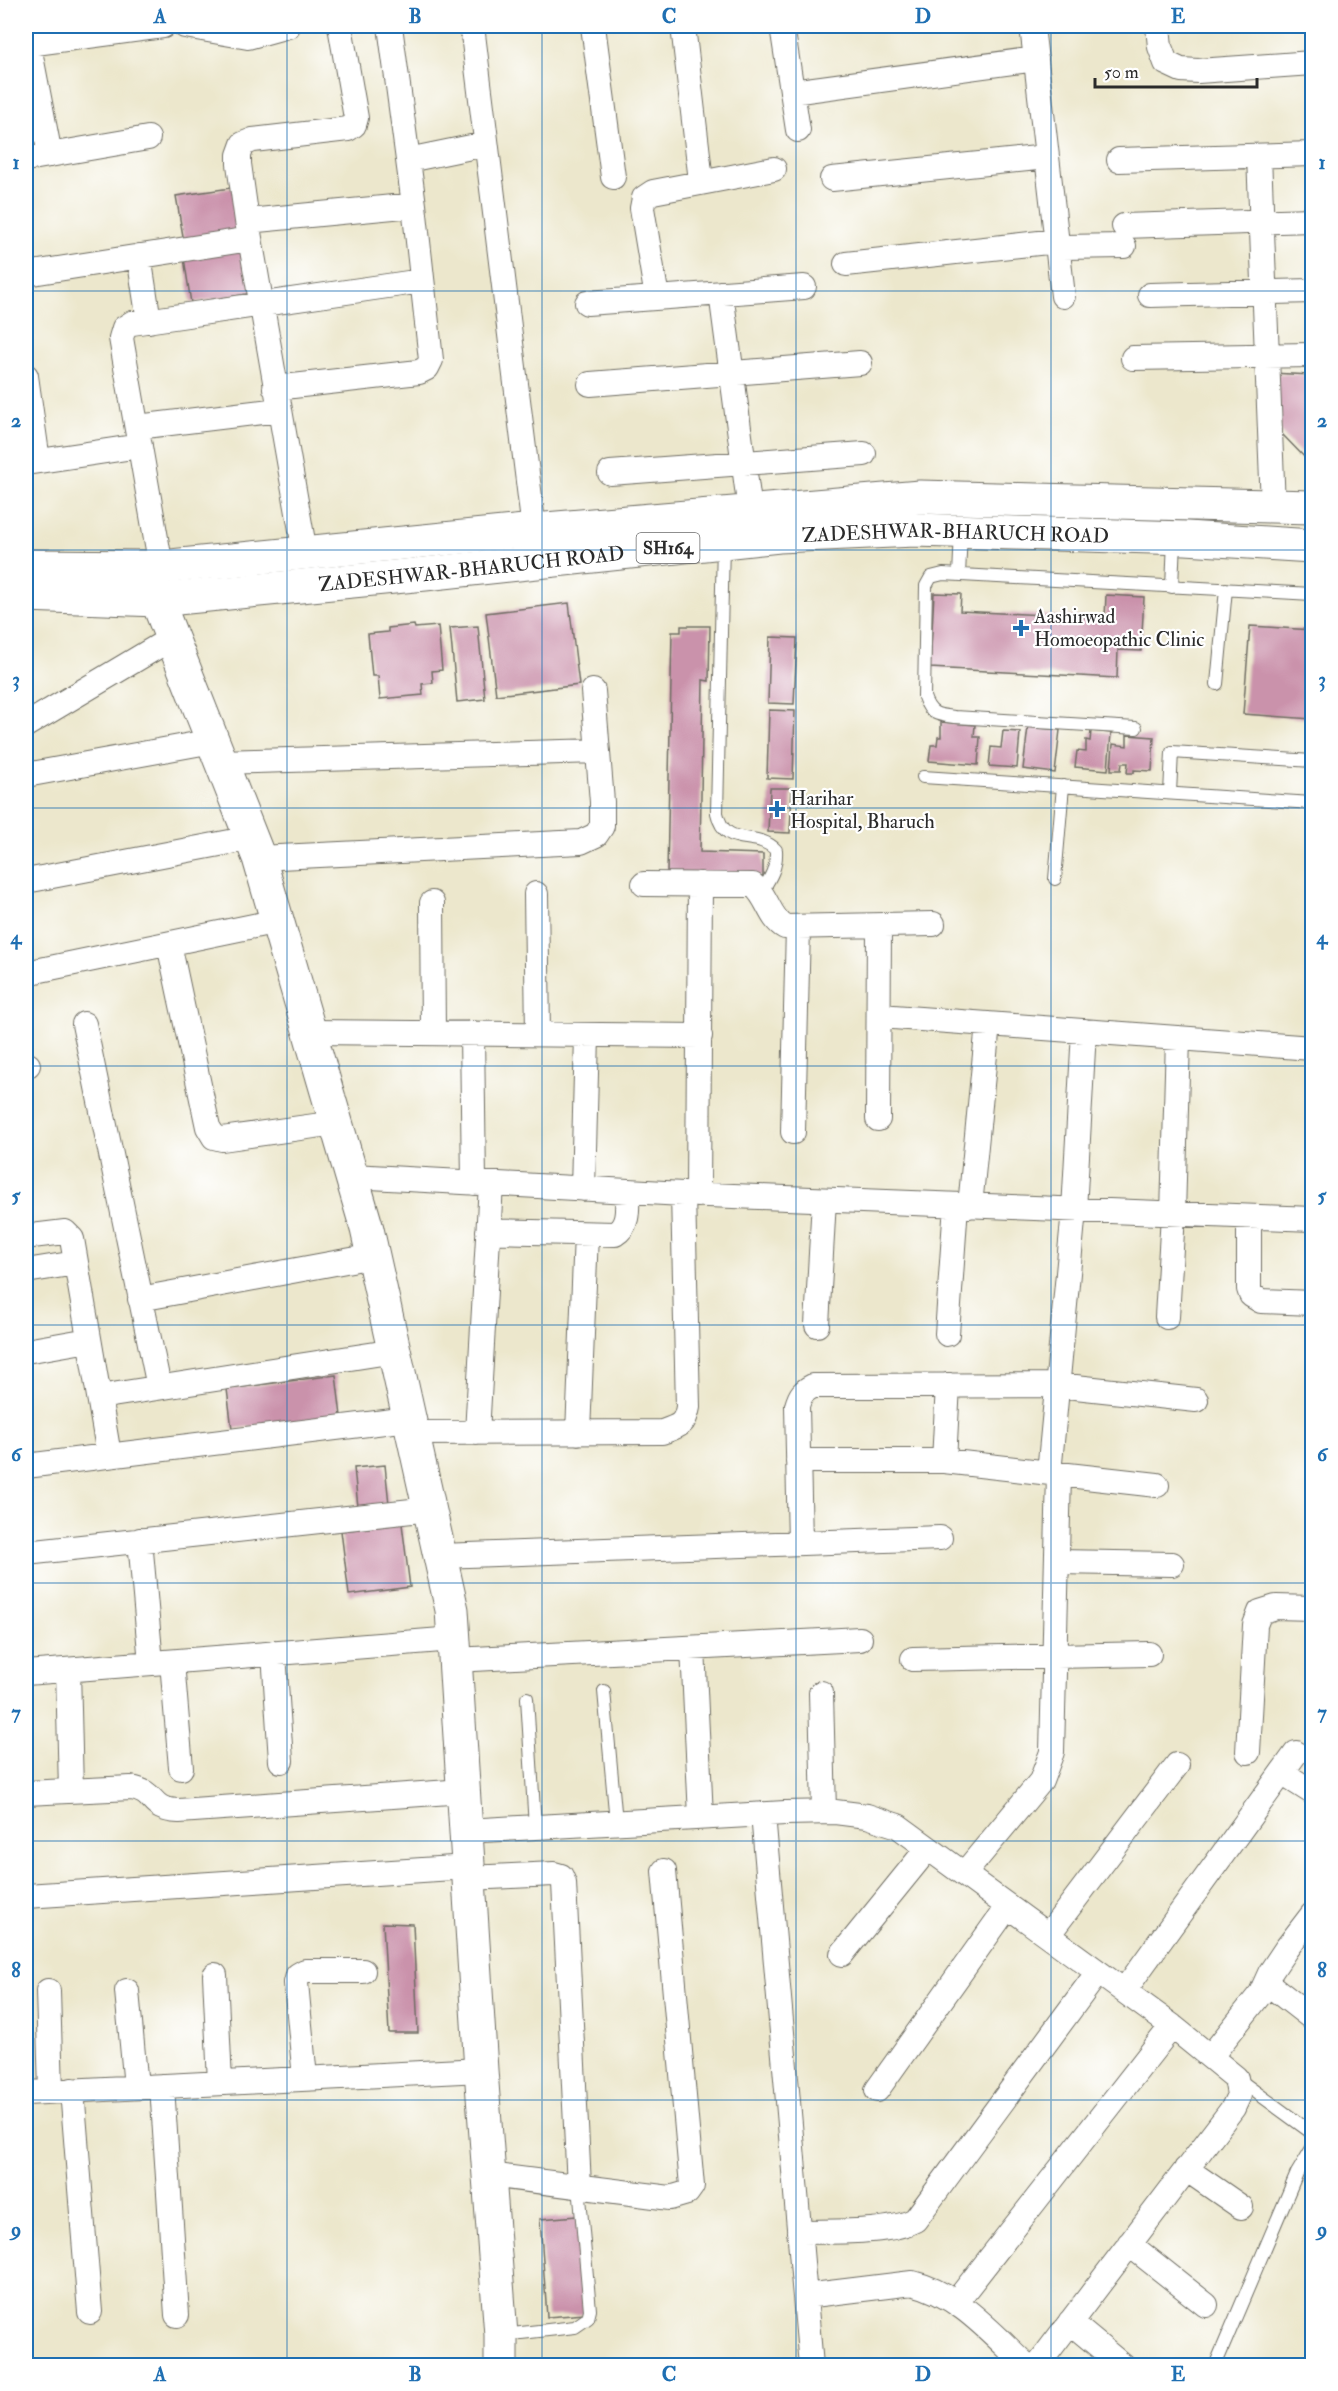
<svg xmlns="http://www.w3.org/2000/svg" width="1338" height="2391" font-family="'IM FELL Double Pica',serif">
<style>
.building{fill:#ca92ab}
.lines{fill:none;stroke-linecap:round;stroke-linejoin:round}
.service-casing{stroke:#6f6d63;stroke-width:14}
.minor-casing{stroke:#6f6d63;stroke-width:26}
.secondary-casing{stroke:#6f6d63;stroke-width:35}
.primary-casing{stroke:#6f6d63;stroke-width:35}
.service{stroke:#fff;stroke-width:12}
.minor{stroke:#fff;stroke-width:24}
.secondary{stroke:#fff;stroke-width:33}
.primary{stroke:#fff;stroke-width:33}
.grid{fill:none;stroke:#1f6fb2;stroke-width:1.5;stroke-opacity:0.55}
.poi-dot{fill:#1f6fb2;stroke:#fff;stroke-width:2}
.labels{text-anchor:middle;stroke-width:4.5;stroke-linejoin:round;paint-order:stroke}
.shield{fill:#fff;stroke:#6b6b6b;stroke-width:1.5}
.shield-label{font-size:18px;font-weight:bold;fill:#2b2b2b}
.street-label{font-size:20px;fill:#2b2b2b;stroke:#fff}
.poi-label{font-size:20px;fill:#2b2b2b;stroke:#fff;text-anchor:start}
.neatline{fill:none;stroke:#1f6fb2;stroke-width:2}
.grid-label{font-size:20px;text-anchor:middle;font-weight:bold;fill:#1f6fb2}
</style>
<rect width="100%" height="100%" fill="#fff"/>
<filter id="ink" filterUnits="userSpaceOnUse"><feTurbulence type="fractalNoise" baseFrequency=".0167" numOctaves="2"/><feDisplacementMap in="SourceGraphic" scale="12" xChannelSelector="R" yChannelSelector="G"/><feConvolveMatrix kernelMatrix="1 2 1 2 8 2 1 2 1" color-interpolation-filters="sRGB"/></filter>
<filter id="wash" filterUnits="userSpaceOnUse"><feTurbulence type="fractalNoise" baseFrequency=".008" numOctaves="4" result="noise"/><feDisplacementMap in="SourceGraphic" scale="24" xChannelSelector="R" yChannelSelector="G"/><feGaussianBlur stdDeviation="1.35" result="paint"/><feColorMatrix in="noise" values="0 0 0 0 0 0 0 0 0 0 0 0 0 0 0 0 0 1.4 0 .05"/><feComposite in="paint" operator="in"/></filter>
<g filter="url(#wash)">
<rect width="100%" height="100%" fill="#ece7cc"/>
<g id="blocks">
<path class="building" d="M 237,187 L 244,233 L 184,242 L 176,196 Z
M 246,248 L 254,293 L 191,303 L 184,258 Z
M 1270,373 L 1312,375 L 1312,465 L 1281,433 Z
M 934,593 L 961,594 L 960,611 L 1105,618 L 1106,595 L 1144,597 L 1141,651 L 1118,650 L 1117,678 L 930,668 Z
M 569,603 L 579,685 L 496,695 L 486,613 Z
M 414,625 L 415,628 L 438,626 L 442,670 L 432,671 L 433,683 L 422,684 L 423,695 L 380,699 L 378,676 L 372,676 L 368,634 L 388,632 L 388,628 Z
M 478,626 L 485,699 L 457,702 L 450,628 Z
M 681,626 L 710,626 L 709,681 L 703,680 L 700,852 L 763,854 L 763,876 L 667,874 L 672,632 L 681,632 Z
M 1250,626 L 1312,630 L 1312,719 L 1243,714 Z
M 770,637 L 797,638 L 794,704 L 768,703 Z
M 769,710 L 795,711 L 793,779 L 767,778 Z
M 941,722 L 975,725 L 974,737 L 980,737 L 978,765 L 929,761 L 931,745 L 937,745 L 938,737 L 941,737 Z
M 1028,727 L 1060,730 L 1055,773 L 1023,769 Z
M 1003,731 L 1020,732 L 1017,768 L 989,766 L 991,747 L 1001,748 Z
M 1091,731 L 1111,733 L 1108,770 L 1075,767 L 1077,751 L 1086,752 L 1086,740 L 1090,741 Z
M 1127,735 L 1154,737 L 1152,771 L 1134,770 L 1134,773 L 1127,773 L 1128,763 L 1122,763 L 1121,770 L 1111,770 L 1113,744 L 1127,746 Z
M 770,788 L 792,788 L 790,833 L 768,832 Z
M 336,1375 L 341,1416 L 232,1429 L 227,1389 Z
M 385,1465 L 389,1504 L 358,1507 L 354,1468 Z
M 402,1524 L 410,1587 L 349,1595 L 341,1531 Z
M 383,1923 L 413,1924 L 418,2033 L 389,2033 Z
M 577,2216 L 585,2314 L 547,2317 L 540,2219 Z"/>
</g>
</g>
<g filter="url(#ink)">
<use href="#blocks" fill-opacity="0" stroke="#6f6d63" stroke-width="1.5"/>
<g class="lines">
<defs>
<path id="service" d="M 723,543 L 717,813 C 725,850 756,829 776,850 C 777,867 771,877 762,891
M 959,575 L 961,532
M 1172,587 L 1174,540
M 1217,684 L 1226,589
M 1136,728 L 955,717 C 938,715 930,715 924,697 L 926,586 L 931,577 L 943,574 L 1312,594
M 923,777 L 1312,803
M 1170,793 L 1172,752 L 1312,761
M 1055,879 L 1063,786
M 604,1691 L 616,1822
M 527,1698 L 535,1827
M 1238,2079 L 1312,2133
M 503,2335 L 575,2327 L 588,2318 L 590,2310 L 579,2186
M 1215,2366 L 1297,2173 L 1312,2148"/>
<path id="minor" d="M 185,26 L 248,37 L 288,26
M 472,26 L 534,530
M 593,26 L 613,177
M 683,26 L 701,181
M 782,26 L 798,130
M 1032,26 L 1063,296
M 1158,26 L 1160,47 L 1166,63 L 1181,70 L 1198,71 L 1312,63
M 26,30 L 50,155
M 28,44 L 163,26
M 792,92 L 1036,59
M 1259,156 L 1273,506
M 26,159 L 148,138
M 408,160 L 486,144
M 1119,160 L 1312,154
M 832,179 L 1047,157
M 247,221 L 414,205
M 1124,226 L 1312,220
M 139,256 L 149,321
M 846,264 L 1057,241 L 1062,247 L 1124,246
M 26,274 L 250,239
M 721,293 L 750,511
M 1150,295 L 1312,291
M 657,298 L 642,208 L 644,198 L 653,192 L 774,169
M 587,303 L 804,287
M 1133,358 L 1312,355
M 26,376 L 38,461
M 590,384 L 860,363
M 275,388 L 419,372 L 427,368 L 431,360 L 414,205 L 390,26
M 137,427 L 279,410
M 26,463 L 140,446
M 610,473 L 864,454
M 305,553 L 247,221 L 239,164 L 239,155 L 243,144 L 253,140 L 348,129 L 354,125 L 356,118 L 340,26
M 161,567 L 121,338 L 124,328 L 132,323 L 422,281
M 26,725 L 172,638
M 221,762 L 598,751
M 26,775 L 213,741
M 259,858 L 581,842 L 596,835 L 602,826 L 602,802 L 593,691
M 26,881 L 251,838
M 644,884 L 753,885 C 768,896 769,918 785,927 L 933,924
M 536,894 L 538,1034
M 432,903 L 433,1033
M 169,944 L 208,1127 L 214,1137 L 222,1139 L 336,1123
M 26,973 L 278,921
M 880,1016 L 1312,1048
M 84,1024 L 159,1387
M 310,1032 L 700,1036
M 472,1033 L 474,1183
M 26,1065 L 28,1065
M 878,1119 L 879,926
M 793,1132 L 798,927
M 352,1176 L 683,1194 L 1312,1219
M 583,1189 L 587,1035
M 698,1195 L 700,884
M 970,1206 L 988,1024
M 1249,1217 L 1249,1289 L 1251,1295 L 1261,1301 L 1312,1303
M 488,1231 L 615,1234 C 630,1225 627,1207 627,1191
M 26,1235 L 32,1236 L 65,1232 L 72,1239 L 109,1455
M 26,1271 L 76,1263
M 140,1299 L 373,1256
M 1167,1317 L 1173,1214 L 1178,1038
M 817,1325 L 824,1200
M 947,1334 L 956,1205
M 26,1351 L 89,1340
M 99,1397 L 395,1351
M 413,1433 L 662,1432 C 679,1426 685,1425 688,1407 L 683,1194
M 477,1433 L 491,1184
M 578,1433 L 586,1234
M 798,1461 L 944,1461 L 1157,1485
M 944,1461 L 948,1385
M 26,1466 L 409,1419
M 1049,1473 L 1074,1210 L 1084,1031
M 140,1540 L 151,1663
M 800,1543 L 797,1406 C 800,1395 803,1391 813,1386 L 1057,1385 L 1196,1400
M 26,1553 L 430,1509
M 440,1556 L 940,1538
M 1057,1562 L 1172,1564
M 693,1648 L 701,1817
M 274,1653 L 281,1761
M 913,1659 L 1149,1654
M 455,1660 L 860,1639
M 172,1662 L 181,1768
M 68,1670 L 71,1790
M 26,1673 L 454,1639
M 821,1693 L 824,1812
M 1248,1752 L 1255,1625 L 1260,1612 L 1276,1607 L 1312,1608
M 1282,1773 L 1312,1792
M 26,1793 L 131,1788 C 158,1792 147,1810 179,1811 L 464,1791
M 763,1814 L 811,2366
M 466,1831 L 785,1813 L 835,1812 L 867,1816 L 898,1826 L 1172,2026 L 1236,2078 L 1239,2095 L 1233,2108 L 1037,2366
M 964,1874 L 1041,1781 L 1052,1752 L 1059,1475
M 469,1878 L 554,1874 L 561,1876 L 564,1883 L 579,2186
M 26,1896 L 468,1867
M 1048,1935 L 1177,1765
M 842,1954 L 928,1848
M 215,1975 L 220,2083
M 1267,1983 L 1312,2018
M 48,1991 L 51,2091
M 127,1991 L 136,2087
M 1124,1991 L 1296,1753
M 1211,2056 L 1261,1993 L 1270,1973 L 1286,1949 L 1312,1915
M 305,2078 L 296,1983 L 298,1975 L 305,1971 L 363,1971
M 162,2086 L 177,2315
M 72,2090 L 90,2312
M 877,2090 L 1008,1906
M 26,2093 L 481,2070
M 1186,2169 L 1241,2207
M 489,2175 L 670,2198 L 687,2193 L 692,2186 L 664,1871
M 799,2232 C 831,2231 888,2234 915,2220 L 1098,1972
M 1129,2244 L 1206,2305
M 805,2296 L 912,2283 C 959,2294 992,2334 1027,2366
M 956,2302 L 1172,2026
M 1070,2322 L 1123,2366"/>
<path id="secondary" d="M 150,574 L 157,600 L 259,858 L 367,1229 L 452,1610 L 481,2070 L 501,2335 L 501,2366"/>
<g id="primary">
<path d="M 26,566 L 161,567 L 534,530 L 920,497 L 1312,507"/>
<path id="s1" d="M 26,595 L 157,600 L 425,574 L 779,536 L 915,530 L 1186,538 L 1312,546"/>
</g>
</defs>
<use href="#service" class="service-casing"/>
<use href="#minor" class="minor-casing"/>
<use href="#secondary" class="secondary-casing"/>
<use href="#primary" class="primary-casing"/>
<use href="#service" class="service"/>
<use href="#minor" class="minor"/>
<use href="#secondary" class="secondary"/>
<use href="#primary" class="primary"/>
</g>
</g>
<path class="grid" d="M 287,26 L 287,2366M 542,26 L 542,2366M 796,26 L 796,2366M 1051,26 L 1051,2366M 26,291 L 1312,291M 26,550 L 1312,550M 26,808 L 1312,808M 26,1066 L 1312,1066M 26,1325 L 1312,1325M 26,1583 L 1312,1583M 26,1841 L 1312,1841M 26,2100 L 1312,2100"/>
<g class="poi-dot">
<path d="M1018 619h6v6h6v6h-6v6h-6v-6h-6v-6h6z"/>
<path d="M774 800h6v6h6v6h-6v6h-6v-6h-6v-6h6z"/>
</g>
<g class="labels">
<rect class="shield" x="636.5" y="533" width="63" height="30" rx="4.5"/>
<g class="shield-label">
<text x="668" y="554">SH164</text>
</g>
<g class="street-label">
<text dy="7" stroke="none"><textPath href="#s1" startOffset="933">ZADESHWAR-BHARUCH ROAD</textPath></text>
<text dy="7" stroke="none"><textPath href="#s1" startOffset="447">ZADESHWAR-BHARUCH ROAD</textPath></text>
</g>
<g class="poi-label">
<text x="1034" y="623">Aashirwad<tspan x="1034" dy="23">Homoeopathic Clinic</tspan></text>
<text x="790" y="805">Harihar<tspan x="790" dy="23">Hospital, Bharuch</tspan></text>
</g>
</g>
<rect width="1338" height="2391" fill="none" stroke="#fff" stroke-width="66"/>
<path d="M1095 78v9h162v-9" fill="none" stroke="#2b2b2b" stroke-width="3"/>
<text x="1104" y="78" font-size="18" fill="#2b2b2b" stroke="#ffffff" stroke-width="4.5" paint-order="stroke">50 m</text>
<rect x="33" y="33" width="1272" height="2325" class="neatline"/>
<g class="grid-label">
<text x="160" y="23">A</text>
<text x="415" y="23">B</text>
<text x="669" y="23">C</text>
<text x="923" y="23">D</text>
<text x="1178" y="23">E</text>
<text x="16" y="169">1</text>
<text x="1322" y="169">1</text>
<text x="16" y="427">2</text>
<text x="1322" y="427">2</text>
<text x="16" y="686">3</text>
<text x="1322" y="686">3</text>
<text x="16" y="944">4</text>
<text x="1322" y="944">4</text>
<text x="16" y="1202">5</text>
<text x="1322" y="1202">5</text>
<text x="16" y="1461">6</text>
<text x="1322" y="1461">6</text>
<text x="16" y="1719">7</text>
<text x="1322" y="1719">7</text>
<text x="16" y="1977">8</text>
<text x="1322" y="1977">8</text>
<text x="16" y="2236">9</text>
<text x="1322" y="2236">9</text>
<text x="160" y="2381">A</text>
<text x="415" y="2381">B</text>
<text x="669" y="2381">C</text>
<text x="923" y="2381">D</text>
<text x="1178" y="2381">E</text>
</g>
</svg>
